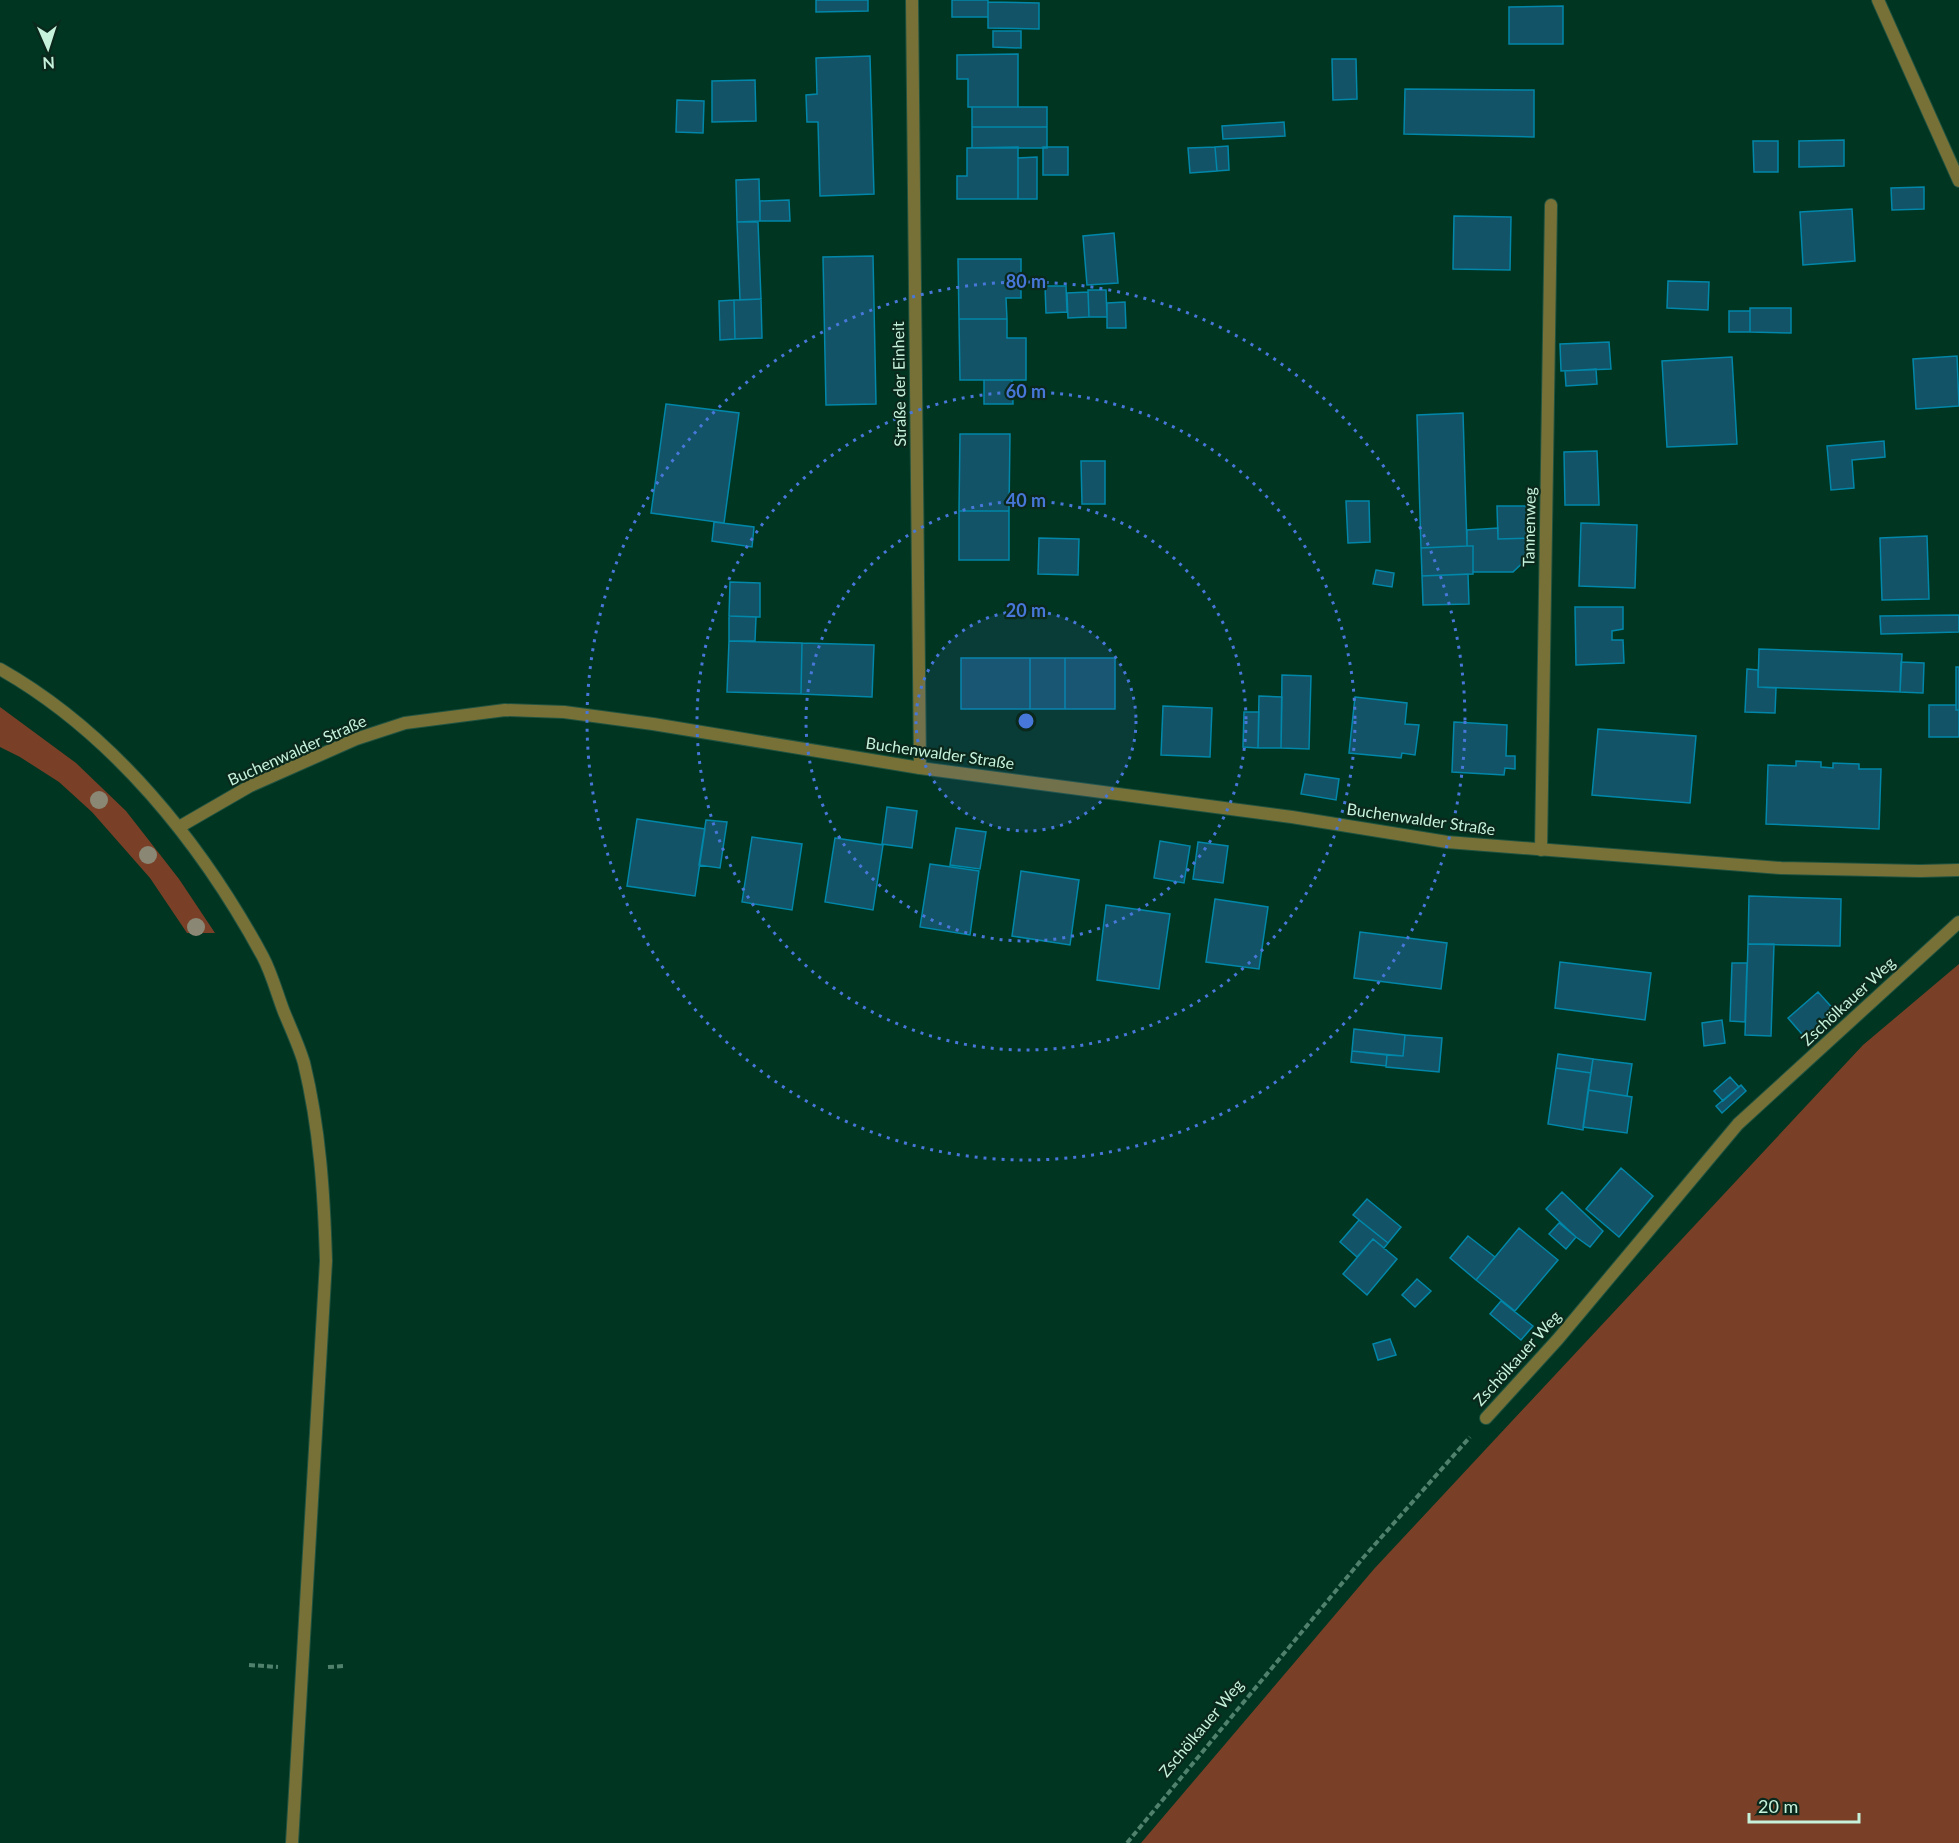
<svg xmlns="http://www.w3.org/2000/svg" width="1959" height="1843" font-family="Lato,sans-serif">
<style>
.green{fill:#794027}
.building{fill:#135367;stroke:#0087a9;stroke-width:1.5}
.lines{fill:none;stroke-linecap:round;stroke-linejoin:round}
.minor-casing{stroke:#205340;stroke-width:14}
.tertiary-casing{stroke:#205340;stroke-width:14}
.path{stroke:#50816d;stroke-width:4;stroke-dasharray:6 3;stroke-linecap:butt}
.minor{stroke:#777138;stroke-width:12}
.tertiary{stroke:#777138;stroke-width:12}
.tree{fill:#8a8875}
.ring{fill:none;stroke:#4777d9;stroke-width:3;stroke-dasharray:3 6}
.labels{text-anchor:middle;stroke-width:4.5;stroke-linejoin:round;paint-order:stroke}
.street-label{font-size:16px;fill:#c6f1db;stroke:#0a281c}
.centre{fill:#4777d9;stroke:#0a281c;stroke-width:3}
.ring-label{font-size:18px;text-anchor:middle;font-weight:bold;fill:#4777d9;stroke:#0a281c;stroke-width:4.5;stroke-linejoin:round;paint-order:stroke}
</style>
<rect width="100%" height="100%" fill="#003522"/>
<path class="green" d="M 0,707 L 76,763 L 126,811 L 179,879 L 215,933 L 187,933 L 150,878 L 92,812 L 59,782 L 20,757 L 0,747 Z
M 1959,964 L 1959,1843 L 1141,1843 L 1374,1569 L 1863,1045 Z"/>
<path class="building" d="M 816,0 L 868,0 L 868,11 L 816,12 Z
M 952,0 L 988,0 L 988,17 L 952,17 Z
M 988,2 L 1039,3 L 1039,29 L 988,28 Z
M 1563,6 L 1563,44 L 1509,44 L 1509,7 Z
M 993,31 L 1021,31 L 1021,48 L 993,47 Z
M 1018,54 L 1018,107 L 968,107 L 968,79 L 957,79 L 957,55 Z
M 870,56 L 874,194 L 820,196 L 818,122 L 807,122 L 806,95 L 817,94 L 816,58 Z
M 1332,59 L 1356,59 L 1357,99 L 1333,100 Z
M 755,80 L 756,121 L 712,122 L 712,81 Z
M 1405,89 L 1534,90 L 1534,137 L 1404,134 Z
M 677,100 L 704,101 L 703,133 L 676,132 Z
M 972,107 L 1047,107 L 1047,127 L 972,127 Z
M 1284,122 L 1285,136 L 1223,139 L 1222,126 Z
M 972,127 L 1047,127 L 1047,148 L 972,148 Z
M 1844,140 L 1844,166 L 1799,167 L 1799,141 Z
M 1753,141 L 1778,141 L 1778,172 L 1754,172 Z
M 1228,146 L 1229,170 L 1217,171 L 1215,147 Z
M 1018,147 L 1018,199 L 957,199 L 957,176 L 967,176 L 967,148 Z
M 1043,147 L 1068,147 L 1068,175 L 1043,175 Z
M 1215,147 L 1217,171 L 1190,173 L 1188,148 Z
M 1037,157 L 1037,199 L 1018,199 L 1018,158 Z
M 759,179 L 760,221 L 737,222 L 736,180 Z
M 1924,187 L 1924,209 L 1892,210 L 1891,188 Z
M 789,200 L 790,221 L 760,221 L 760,201 Z
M 1852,209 L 1855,261 L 1803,265 L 1800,212 Z
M 1454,216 L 1511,217 L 1510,270 L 1453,269 Z
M 737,222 L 758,222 L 761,299 L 740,300 Z
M 1114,233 L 1118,283 L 1087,285 L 1083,236 Z
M 873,256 L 876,404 L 826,405 L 823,257 Z
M 958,259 L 1021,259 L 1021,298 L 1006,298 L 1007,319 L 959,319 Z
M 1668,281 L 1709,282 L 1708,310 L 1667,308 Z
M 1045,286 L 1066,286 L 1067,312 L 1046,313 Z
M 1088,290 L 1106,290 L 1107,317 L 1089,317 Z
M 1088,292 L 1089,317 L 1068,318 L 1067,293 Z
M 761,299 L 762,338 L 735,339 L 734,300 Z
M 734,300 L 735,339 L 720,340 L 719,301 Z
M 1125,302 L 1126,328 L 1107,328 L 1107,303 Z
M 1750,308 L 1791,308 L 1791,333 L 1750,332 Z
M 1729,311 L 1750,311 L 1750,332 L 1729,332 Z
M 959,319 L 1007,319 L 1007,338 L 1026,338 L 1026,380 L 960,380 Z
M 1609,342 L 1611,369 L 1561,371 L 1560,344 Z
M 1957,356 L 1959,406 L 1916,409 L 1913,359 Z
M 1732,357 L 1737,444 L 1667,447 L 1662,361 Z
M 1596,369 L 1597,384 L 1566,386 L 1565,371 Z
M 984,380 L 1012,380 L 1013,404 L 984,404 Z
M 666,404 L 739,413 L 724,523 L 651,513 Z
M 1463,413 L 1467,546 L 1421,548 L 1417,415 Z
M 960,434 L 1010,434 L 1009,511 L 959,511 Z
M 1884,441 L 1885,457 L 1852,460 L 1854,488 L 1831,490 L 1827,446 Z
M 1597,451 L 1599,505 L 1565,505 L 1564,452 Z
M 1081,461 L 1105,461 L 1105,504 L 1082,504 Z
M 1346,501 L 1369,501 L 1370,542 L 1348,543 Z
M 1497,506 L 1532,506 L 1533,538 L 1498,539 Z
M 959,511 L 1009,511 L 1009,560 L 959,560 Z
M 714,522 L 754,527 L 752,547 L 712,541 Z
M 1581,523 L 1637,525 L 1635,588 L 1579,586 Z
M 1498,528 L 1498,539 L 1533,538 L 1533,553 L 1513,572 L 1473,572 L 1473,546 L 1467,546 L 1467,530 Z
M 1927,536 L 1929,599 L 1882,600 L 1880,538 Z
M 1039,538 L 1079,539 L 1078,575 L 1038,574 Z
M 1467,546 L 1473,546 L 1473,574 L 1422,576 L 1421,548 Z
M 1376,570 L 1394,573 L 1392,587 L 1373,584 Z
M 1468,574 L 1469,604 L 1423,605 L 1422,576 Z
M 730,582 L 760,583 L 760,617 L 729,616 Z
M 1575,607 L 1623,607 L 1623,629 L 1612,631 L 1612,640 L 1623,640 L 1624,663 L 1576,665 Z
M 1959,615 L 1959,632 L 1881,634 L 1880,616 Z
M 729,616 L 756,617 L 755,641 L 729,641 Z
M 729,641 L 802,643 L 801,694 L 727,692 Z
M 802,643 L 874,645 L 872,697 L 801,694 Z
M 1759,649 L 1902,654 L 1900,692 L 1758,687 Z
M 961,658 L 1030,658 L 1030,709 L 961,709 Z
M 1030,658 L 1065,658 L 1065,709 L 1030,709 Z
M 1065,658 L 1115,658 L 1115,709 L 1065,709 Z
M 1901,662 L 1924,663 L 1923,693 L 1900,692 Z
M 1956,667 L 1959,667 L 1959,710 L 1956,710 Z
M 1747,669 L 1758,670 L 1758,687 L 1776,688 L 1775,713 L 1745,712 Z
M 1282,675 L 1311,676 L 1309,749 L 1281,748 Z
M 1259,696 L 1282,697 L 1281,748 L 1258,748 Z
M 1355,697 L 1407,703 L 1405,724 L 1419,725 L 1415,755 L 1402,753 L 1401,758 L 1349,753 Z
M 1929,705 L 1956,705 L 1956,710 L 1959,710 L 1959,737 L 1929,737 Z
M 1163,706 L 1212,708 L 1210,757 L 1161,755 Z
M 1244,712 L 1259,712 L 1258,748 L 1243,747 Z
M 1454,722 L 1507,725 L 1506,756 L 1515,756 L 1515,769 L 1505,768 L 1504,775 L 1452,772 Z
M 1598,729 L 1696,736 L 1690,803 L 1592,795 Z
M 1796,761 L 1821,762 L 1821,767 L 1833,768 L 1833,763 L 1859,764 L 1859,769 L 1881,769 L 1879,829 L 1766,824 L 1768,765 L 1796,766 Z
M 1305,774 L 1339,779 L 1336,800 L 1301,794 Z
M 887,807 L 917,811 L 912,848 L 882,844 Z
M 637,819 L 705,829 L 695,896 L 627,886 Z
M 706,820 L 727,822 L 720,868 L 699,865 Z
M 956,828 L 986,832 L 980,869 L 950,865 Z
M 752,837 L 802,844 L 792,910 L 742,902 Z
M 835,838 L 883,845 L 873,910 L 825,902 Z
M 1160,841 L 1190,846 L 1184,883 L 1154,878 Z
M 1198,842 L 1228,846 L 1223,883 L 1193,879 Z
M 930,864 L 979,871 L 970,935 L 920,927 Z
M 1021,871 L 1079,880 L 1070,945 L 1012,936 Z
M 1749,896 L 1841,899 L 1840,946 L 1748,944 Z
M 1215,899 L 1268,907 L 1259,969 L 1206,962 Z
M 1106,905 L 1170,914 L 1159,989 L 1097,980 Z
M 1360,932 L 1447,943 L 1441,989 L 1354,978 Z
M 1748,944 L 1774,944 L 1771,1036 L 1745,1035 Z
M 1560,962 L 1651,973 L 1645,1020 L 1555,1008 Z
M 1732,963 L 1747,963 L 1745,1022 L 1730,1021 Z
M 1818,992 L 1837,1013 L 1807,1040 L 1788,1018 Z
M 1722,1020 L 1725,1043 L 1704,1046 L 1702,1023 Z
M 1354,1029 L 1405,1035 L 1403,1056 L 1352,1051 Z
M 1405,1035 L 1442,1038 L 1439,1072 L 1386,1067 L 1387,1055 L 1403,1056 Z
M 1352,1051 L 1387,1055 L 1386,1066 L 1351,1062 Z
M 1558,1054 L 1593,1059 L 1591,1073 L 1556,1068 Z
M 1593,1059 L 1632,1064 L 1627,1096 L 1588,1090 Z
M 1556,1068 L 1591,1073 L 1583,1130 L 1548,1124 Z
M 1730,1077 L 1739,1087 L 1723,1101 L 1714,1091 Z
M 1741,1085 L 1746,1091 L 1722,1113 L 1716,1106 Z
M 1588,1090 L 1632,1097 L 1627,1133 L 1583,1127 Z
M 1621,1168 L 1653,1196 L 1619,1237 L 1586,1209 Z
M 1562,1192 L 1603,1231 L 1590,1247 L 1576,1237 L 1546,1209 Z
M 1367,1199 L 1401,1227 L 1388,1243 L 1353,1215 Z
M 1359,1220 L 1388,1243 L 1384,1248 L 1373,1239 L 1357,1257 L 1340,1242 Z
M 1559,1223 L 1576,1237 L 1566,1249 L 1549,1234 Z
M 1519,1228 L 1558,1260 L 1515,1311 L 1476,1280 Z
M 1468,1236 L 1495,1257 L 1476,1280 L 1450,1258 Z
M 1373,1239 L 1397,1259 L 1367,1295 L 1343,1274 Z
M 1417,1279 L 1431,1291 L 1415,1307 L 1402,1295 Z
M 1501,1301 L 1533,1326 L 1521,1340 L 1490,1314 Z
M 1390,1339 L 1396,1355 L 1378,1360 L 1373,1344 Z"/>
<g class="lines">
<defs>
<path id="minor" d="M 912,0 L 920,768
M 1878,0 L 1959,181
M 1541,850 L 1551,205
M 1486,1418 L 1558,1339 L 1738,1124 L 1959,922"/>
<path id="tertiary" d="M 0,669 C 113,733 202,844 263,957 C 272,974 277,994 284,1012 C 291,1029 299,1046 304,1063 C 320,1129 324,1194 326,1261 L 292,1843
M 179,827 L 250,786 L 356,739 L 405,723 L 505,710 L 564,712 L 653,724 L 920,768 L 1292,817 L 1447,842 L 1781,868 L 1920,871 L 1959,870"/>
</defs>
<use href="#minor" class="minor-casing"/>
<use href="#tertiary" class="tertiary-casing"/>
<path class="path" d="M 249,1665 L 278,1667
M 328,1667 L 345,1666
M 1127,1843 L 1363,1558 L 1470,1437"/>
<use href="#minor" class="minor"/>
<use href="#tertiary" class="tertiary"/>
</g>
<g class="tree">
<circle cx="99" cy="800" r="9"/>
<circle cx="148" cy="855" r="9"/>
<circle cx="196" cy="927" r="9"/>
</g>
<circle cx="1026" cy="721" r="110" fill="#4777d9" fill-opacity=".12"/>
<g class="ring">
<circle cx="1026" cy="721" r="110"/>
<circle cx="1026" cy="721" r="220"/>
<circle cx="1026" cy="721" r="329"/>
<circle cx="1026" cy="721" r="439"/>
</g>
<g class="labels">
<g class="street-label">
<text transform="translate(899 384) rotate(-91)" y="6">Straße der Einheit</text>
<text transform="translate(1529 527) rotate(-89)" y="6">Tannenweg</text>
<text transform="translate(297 750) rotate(-24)" y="6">Buchenwalder Straße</text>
<text transform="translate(940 753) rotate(8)" y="6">Buchenwalder Straße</text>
<text transform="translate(1421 819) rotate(8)" y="6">Buchenwalder Straße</text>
<text transform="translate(1848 1001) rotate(-43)" y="6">Zschölkauer Weg</text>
<text transform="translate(1517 1358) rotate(-48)" y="6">Zschölkauer Weg</text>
<text transform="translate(1201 1728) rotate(-50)" y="6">Zschölkauer Weg</text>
</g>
</g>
<circle cx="1026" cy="721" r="9" class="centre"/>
<g class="ring-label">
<text x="1026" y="288">80 m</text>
<text x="1026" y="398">60 m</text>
<text x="1026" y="507">40 m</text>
<text x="1026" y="617">20 m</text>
</g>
<g transform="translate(48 48) rotate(177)" stroke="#0a281c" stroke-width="4.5" paint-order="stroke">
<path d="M0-4.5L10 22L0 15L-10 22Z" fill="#c6f1db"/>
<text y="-9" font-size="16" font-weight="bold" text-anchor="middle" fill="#c6f1db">N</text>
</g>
<path d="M1749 1813v9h110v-9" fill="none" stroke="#c6f1db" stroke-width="3"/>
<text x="1758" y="1813" font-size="18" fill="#c6f1db" stroke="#0a281c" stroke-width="4.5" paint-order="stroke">20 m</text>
</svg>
